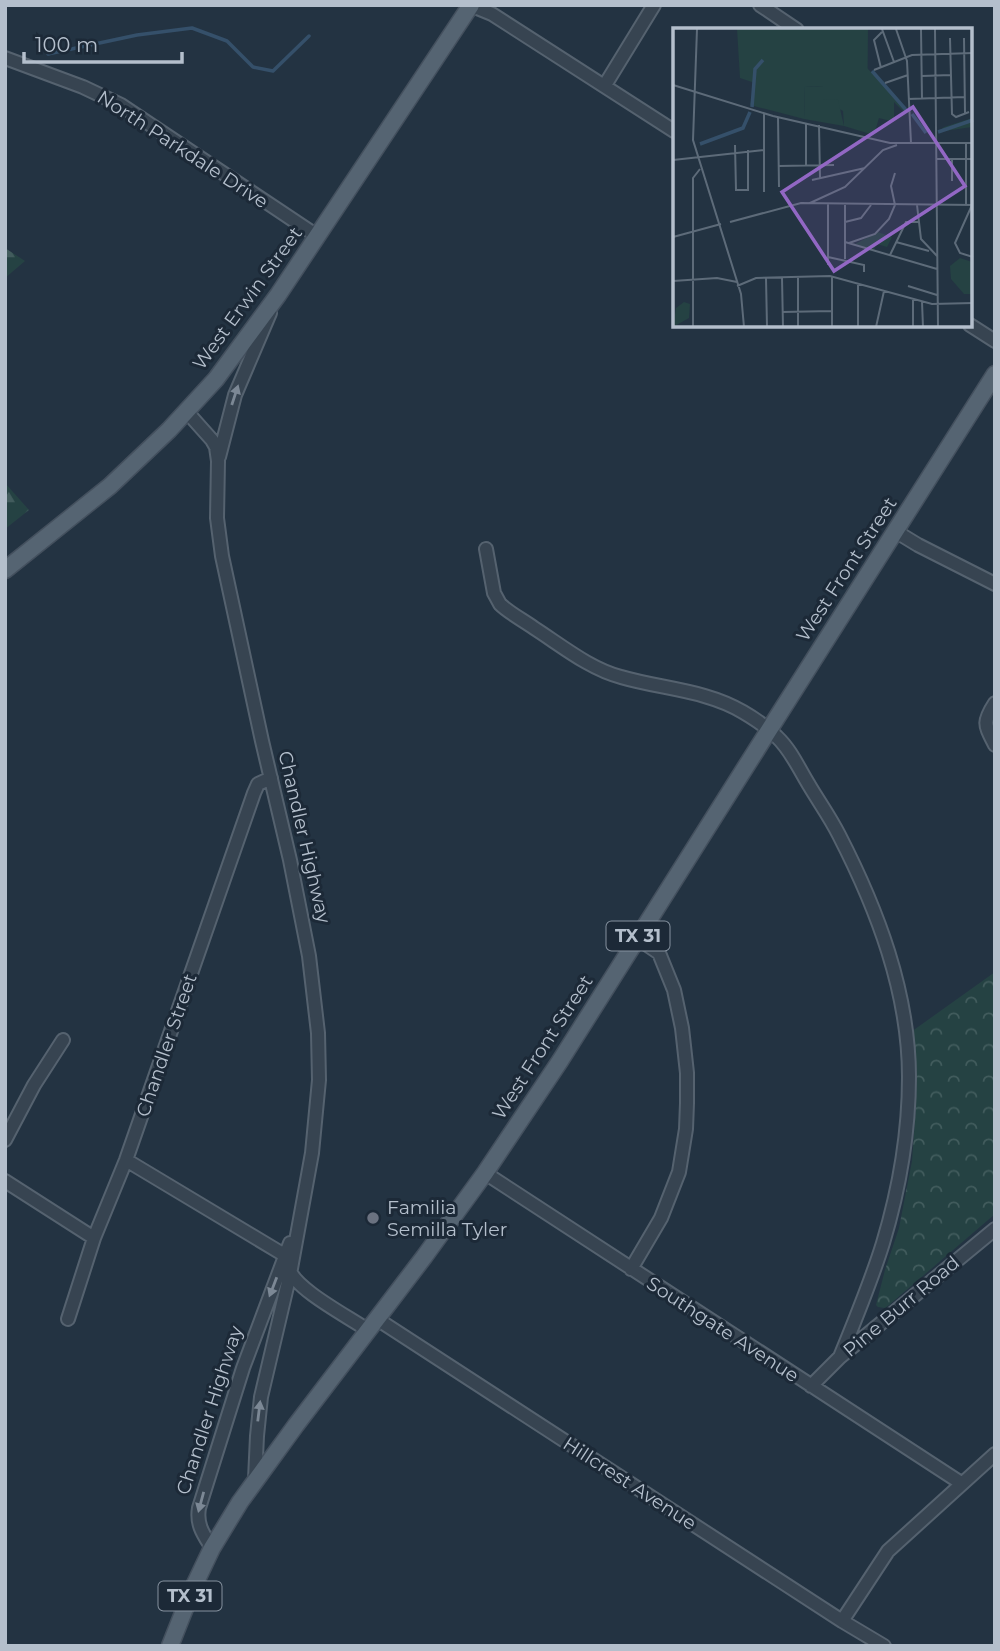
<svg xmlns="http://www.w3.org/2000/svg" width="1000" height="1651" font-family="Montserrat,sans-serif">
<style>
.forest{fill:url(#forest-firs)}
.park{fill:url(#park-crowns)}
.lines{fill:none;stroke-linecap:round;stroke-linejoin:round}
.stream{stroke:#35506a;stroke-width:3.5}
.minor-casing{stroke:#55626f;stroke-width:16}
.major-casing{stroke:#44505e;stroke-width:19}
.minor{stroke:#374451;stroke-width:12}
.major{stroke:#556472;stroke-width:16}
.oneway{fill:#7c8895}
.worship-dot{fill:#6b7280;stroke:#1c2937;stroke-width:2.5}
.labels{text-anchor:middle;stroke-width:6;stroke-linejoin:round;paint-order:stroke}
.shield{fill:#1c2937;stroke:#86929f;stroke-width:2}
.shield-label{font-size:18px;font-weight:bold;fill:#b4bfcc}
.street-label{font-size:19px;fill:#b4bfcc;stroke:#1c2937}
.poi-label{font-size:19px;fill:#b4bfcc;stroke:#1c2937;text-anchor:start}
.inset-river{fill:none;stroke:#35506a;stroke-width:3.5}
.inset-road{fill:none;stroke:#5d6b79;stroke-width:2}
.view{fill:#9267c4;fill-opacity:0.15;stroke:#9267c4;stroke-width:3.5}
.inset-edge{fill:none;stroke:#b4bfcc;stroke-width:3.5}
</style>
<defs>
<pattern id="forest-firs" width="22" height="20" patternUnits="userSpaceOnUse" patternTransform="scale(1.75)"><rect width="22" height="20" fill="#254243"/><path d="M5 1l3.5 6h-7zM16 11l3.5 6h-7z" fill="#425c5d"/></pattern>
<pattern id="park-crowns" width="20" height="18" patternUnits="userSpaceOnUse" patternTransform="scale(1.75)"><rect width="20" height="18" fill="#254243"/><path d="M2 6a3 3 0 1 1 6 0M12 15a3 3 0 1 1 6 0" fill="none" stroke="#425c5d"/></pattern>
</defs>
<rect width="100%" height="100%" fill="#233342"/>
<path class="forest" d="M 5,248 L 25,261 L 5,278 Z
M 5,483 L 29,510 L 5,529 Z"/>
<path class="park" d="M 995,972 L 995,1214 L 889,1305 L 885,1308 L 878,1307 L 876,1305 L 885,1270 L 899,1228 L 912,1161 L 916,1106 L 915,1070 L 911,1032 Z"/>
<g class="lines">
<path class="stream" d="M 48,54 L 137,35 L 192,28 L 227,41 L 253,67 L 273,71 L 309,36"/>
<defs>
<path id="minor" d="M 470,5 L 492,14 L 674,131
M 760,5 L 797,30
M 5,58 L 83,87 L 121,105 L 317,236
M 605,85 L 654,5
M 970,325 L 995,341
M 187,412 L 212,440 L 216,447 L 218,461 L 217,518 L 222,556 L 262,741 L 290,860 L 309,956 L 318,1033 L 319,1080 L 312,1153 L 290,1274 L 261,1397 L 257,1436 L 255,1479
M 219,457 L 235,395 L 270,313
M 895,531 L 918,545 L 995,584
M 486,549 L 494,593 L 500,604 C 509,613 523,620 534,628 C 562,646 590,669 621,677 C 662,689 706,690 743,712 C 755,719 767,727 777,737 C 791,750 799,769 809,785 C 819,802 830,817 839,835 C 877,909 909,992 909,1077 C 909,1132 899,1190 883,1243 C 871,1282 855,1320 840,1357
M 995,703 C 982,723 985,725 995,745
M 5,1140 L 34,1085 L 63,1040
M 126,1160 L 291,1259
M 485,1173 L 961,1483
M 5,1181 L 94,1238
M 289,1269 C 296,1290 349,1317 369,1331
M 631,1269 L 661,1218 L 679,1172 L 686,1129 L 687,1103 L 687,1073 L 682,1028 L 674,990 L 659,953 L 637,938
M 68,1319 L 94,1238 L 126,1160 L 254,793 L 258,784 L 271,778
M 377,1319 L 842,1621 L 884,1646
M 811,1386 L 840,1357 L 995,1229
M 212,1548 C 204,1535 196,1525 199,1508 L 243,1368 L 290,1243
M 842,1621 L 888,1551 L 995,1454"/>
<path id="major" d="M 5,570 L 110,486 L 169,430 L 216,379 L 278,295 L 471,5
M 170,1646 L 193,1588 L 212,1548 L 240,1502 L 296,1425 L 424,1257 L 485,1173 L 560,1061 L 769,730 L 995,374"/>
</defs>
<use href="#minor" class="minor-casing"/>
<use href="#major" class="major-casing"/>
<use href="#minor" class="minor"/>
<use href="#major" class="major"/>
</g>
<defs><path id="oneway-solid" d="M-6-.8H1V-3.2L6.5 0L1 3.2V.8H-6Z" transform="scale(1.75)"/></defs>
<g class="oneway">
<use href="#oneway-solid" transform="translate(235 395) rotate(-72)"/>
<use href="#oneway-solid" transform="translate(273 1287) rotate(111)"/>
<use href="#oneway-solid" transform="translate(259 1411) rotate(-83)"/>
<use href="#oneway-solid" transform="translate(201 1502) rotate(105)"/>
</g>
<circle class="worship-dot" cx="373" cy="1218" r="7"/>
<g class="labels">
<g class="shield">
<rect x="606.5" y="921.5" width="63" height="29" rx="5"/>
<rect x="158.5" y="1581.5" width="63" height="29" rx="5"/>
</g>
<g class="shield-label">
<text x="638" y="942">TX 31</text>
<text x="190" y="1602">TX 31</text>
</g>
<g class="street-label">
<text transform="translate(183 149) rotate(33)" y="7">North Parkdale Drive</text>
<text transform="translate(247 298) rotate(-54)" y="7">West Erwin Street</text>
<text transform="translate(846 569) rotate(-57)" y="7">West Front Street</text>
<text transform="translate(305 837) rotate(77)" y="7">Chandler Highway</text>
<text transform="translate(166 1045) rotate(-71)" y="7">Chandler Street</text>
<text transform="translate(542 1047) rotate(-57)" y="7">West Front Street</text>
<text transform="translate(901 1306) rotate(-40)" y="7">Pine Burr Road</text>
<text transform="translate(723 1329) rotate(33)" y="7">Southgate Avenue</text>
<text transform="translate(209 1410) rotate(-72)" y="7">Chandler Highway</text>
<text transform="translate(630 1483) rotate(33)" y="7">Hillcrest Avenue</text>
</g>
<g class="poi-label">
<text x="387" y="1214">Familia<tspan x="387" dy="22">Semilla Tyler</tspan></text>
</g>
</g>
<g transform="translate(673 28)">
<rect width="299" height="299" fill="#233342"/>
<path d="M 64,1 L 195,1 L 194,105 L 171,98 L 170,83 L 150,72 L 150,59 L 132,58 L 131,91 L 77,77 L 82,55 L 67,50 Z" fill="#254243"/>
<path d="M 194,40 L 233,80 L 231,84 L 221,74 L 221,94 L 206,90 L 201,107 L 194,105 ZM 299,90 L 299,99 L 265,104 L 271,99 ZM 11,274 L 17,276 L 16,290 L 0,299 L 3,280 Z" fill="#254243"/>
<path d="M 132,58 L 150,59 L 150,71 L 165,72 L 171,98 L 131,91 Z" fill="#254243"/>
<path d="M 205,204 L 219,209 L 214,219 L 204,216 L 201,222 L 182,216 Z" fill="#254243"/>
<path d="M 287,230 L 299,234 L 299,266 L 291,266 L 278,251 L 277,238 Z" fill="#254243"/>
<path class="inset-river" d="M 199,43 L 234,83M 79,79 L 82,41 L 90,32M 239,86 L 253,105M 265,104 L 300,92M 27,116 L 70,100 L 77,84"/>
<path class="inset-road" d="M 24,1 L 20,112 L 68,266 L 71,299M 209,1 L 221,34M 223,1 L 234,33 L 238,115M 248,1 L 249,71M 262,1 L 265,299M 277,10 L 279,86 L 283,89 L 296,84M 291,10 L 292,85M 208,40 L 201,12 L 209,4M 201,42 L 239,27 L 300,25M 249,48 L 278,47M 212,55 L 235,47M 0,57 L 100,88 L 217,115 L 300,115M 235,71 L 292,69M 105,89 L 106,159M 133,95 L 133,138M 146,97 L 147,150M 62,117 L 63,162 L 75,162 L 75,122M 264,131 L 300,131M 0,132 L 91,122M 106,138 L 161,137M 139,152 L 192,140M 279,153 L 279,131M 91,164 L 91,85M 137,175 L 172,159 L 210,122 L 224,117M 155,176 L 155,237M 244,177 L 248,211 L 264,228M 293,177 L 293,115M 299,177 L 282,215 L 287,225 L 300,229M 57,194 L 128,175 L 300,177M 172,194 L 188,190 L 198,177M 0,209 L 48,196M 172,214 L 264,241M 223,214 L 256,223M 176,215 L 202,206 L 216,191 L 222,177 L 218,158 L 222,145M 217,227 L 233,194 L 246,194M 155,229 L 191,237 L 191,244M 172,231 L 172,177M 125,249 L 125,299M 159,249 L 159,299M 93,250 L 94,299M 109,250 L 110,299M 0,253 L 44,250 L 64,254M 185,255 L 185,299M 64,258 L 83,250 L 157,248 L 259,276 L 300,275M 235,258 L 264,267M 240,271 L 240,299M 249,274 L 250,299M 109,284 L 159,283M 20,299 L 20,150 L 27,141M 203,299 L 211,263"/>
<path class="view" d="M 240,79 L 292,158 L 161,243 L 109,164 Z"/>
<rect width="299" height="299" class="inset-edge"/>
</g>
<rect width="1000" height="1651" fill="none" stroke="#b4bfcc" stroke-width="14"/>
<path d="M24 52v10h158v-10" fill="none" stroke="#b4bfcc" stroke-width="3.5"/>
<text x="35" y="52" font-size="21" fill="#b4bfcc" stroke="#1c2937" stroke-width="5" paint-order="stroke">100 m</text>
</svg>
